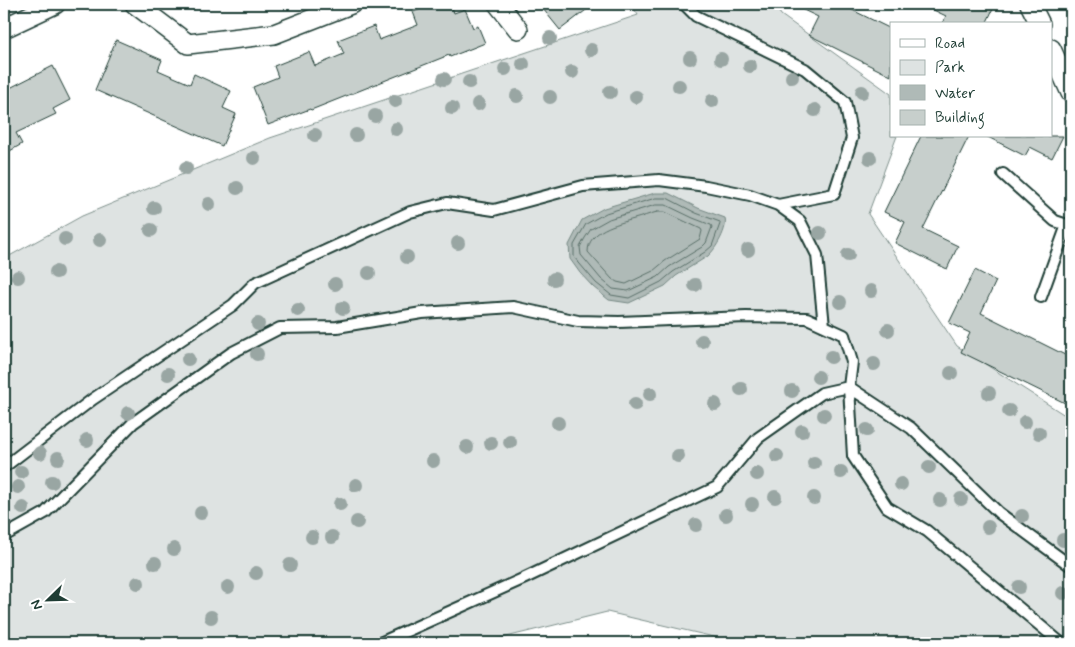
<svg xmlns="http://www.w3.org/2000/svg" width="1075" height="647" font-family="Mynerve,sans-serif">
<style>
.green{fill:#dee3e2;stroke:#7e908b}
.water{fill:#afbab7;stroke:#758883}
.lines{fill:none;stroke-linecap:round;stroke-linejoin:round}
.shore{stroke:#596f68;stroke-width:1}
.building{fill:#c7cfcc;stroke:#1f3d34}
.service-casing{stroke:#1f3d34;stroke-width:14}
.minor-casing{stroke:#1f3d34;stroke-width:22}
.service{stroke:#fff;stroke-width:10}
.minor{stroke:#fff;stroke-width:19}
.tree{fill:#99a6a3}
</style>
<rect width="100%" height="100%" fill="#fff"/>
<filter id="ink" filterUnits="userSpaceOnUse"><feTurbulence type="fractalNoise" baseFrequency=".02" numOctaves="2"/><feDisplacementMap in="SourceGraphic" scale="10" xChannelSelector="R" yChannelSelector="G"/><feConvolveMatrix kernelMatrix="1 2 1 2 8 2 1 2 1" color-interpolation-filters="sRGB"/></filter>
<g filter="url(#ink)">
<path class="green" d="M 631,4 L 774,4 L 781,15 L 891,94 L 891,136 L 897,136 L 868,214 L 957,346 L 1071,419 L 1071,643 L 724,643 L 714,637 L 607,612 L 482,643 L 4,643 L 4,259 L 82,216 L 270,138 L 638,15 Z"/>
<path class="water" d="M 655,193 L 668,193 L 698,208 L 725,218 C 728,228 716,249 708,256 L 676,276 L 665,286 L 629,303 L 609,300 L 593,287 L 580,273 L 570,259 L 569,245 L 582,220 L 604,208 Z"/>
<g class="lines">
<path class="shore" d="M 656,198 L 667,198 L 696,213 L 720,222 L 720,224 L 712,246 L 705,252 L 673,272 L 661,282 L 629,298 L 611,295 L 596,283 L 574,257 L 574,245 L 586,224 L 606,213 Z
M 656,205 L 666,205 L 693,218 L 711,225 L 712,227 L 706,243 L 702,247 L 669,267 L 658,277 L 628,291 L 613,289 L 601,279 L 581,255 L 580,247 L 585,238 L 591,229 L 609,219 Z
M 657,212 L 665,212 L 701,229 L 702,231 L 700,239 L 665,261 L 653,271 L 626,284 L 617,282 L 612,279 L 588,252 C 588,230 617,224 634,219 C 642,217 649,214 657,212 Z"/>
</g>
<path class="building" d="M 435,4 L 451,4 L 454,13 L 465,9 L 473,28 L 478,26 L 485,43 L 450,57 L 449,55 L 311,110 L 310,109 L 268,125 L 253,87 L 278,77 L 274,66 L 309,52 L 315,66 L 344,54 L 338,40 L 374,26 L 379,40 L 418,25 L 413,12 Z
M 539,4 L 594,4 L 560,30 Z
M 791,4 L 840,4 L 891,29 L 891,76 L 809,35 L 818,17 Z
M 921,4 L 982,4 L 993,9 L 986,24 L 942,24 L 946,16 Z
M 116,40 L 162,60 L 158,70 L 190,84 L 194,74 L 231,91 L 223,108 L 236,114 L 222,146 L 95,90 Z
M 53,66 L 70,100 L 53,109 L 56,114 L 16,133 L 22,144 L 8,152 L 4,144 L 4,91 Z
M 921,136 L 969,136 L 923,229 L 958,246 L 947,269 L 895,243 L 905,222 L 884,212 Z
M 986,136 L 1063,136 L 1052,158 L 1030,147 L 1025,156 Z
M 975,270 L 996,281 L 981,313 L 1071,358 L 1071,395 L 1067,404 L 961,352 L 970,333 L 949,323 Z"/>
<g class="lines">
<defs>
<path id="service" d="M 1059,67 L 1071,62
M 1003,174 L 1055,221 L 1067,225 L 1071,223
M 778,205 L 800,221 L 817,255 L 824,326
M 1041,297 L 1067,225
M 4,467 L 93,399 L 233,305 L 255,283 L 410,212 L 447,203 L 494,210 L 583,186 L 659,180 L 706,186 L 750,195 L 778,205 L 834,194 L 852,138 L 845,102 L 805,69 L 696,16 L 684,4
M 4,536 L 45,513 L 133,423 L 231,353 L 280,328 L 337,327 L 422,313 L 513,307 L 578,321 L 619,322 L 746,317 L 807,318 L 844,335 L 852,362 L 849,387 L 853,456 L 887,507 L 927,531 L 1061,643
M 380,643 L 525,578 L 717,487 L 758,438 L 822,393 L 849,387 L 911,428 L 999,513 L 1071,566"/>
<path id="minor" d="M 135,4 L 188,44 L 274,34 L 351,4
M 498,4 L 518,29
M 1030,4 L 1040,24
M 4,28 L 55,4
M 1051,49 L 1071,93"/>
</defs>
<use href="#service" class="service-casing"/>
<use href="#minor" class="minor-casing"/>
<use href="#service" class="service"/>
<use href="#minor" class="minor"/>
</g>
<g class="tree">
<circle cx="550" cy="38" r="7"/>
<circle cx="591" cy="50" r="7"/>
<circle cx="690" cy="58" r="7"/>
<circle cx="721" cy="59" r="7"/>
<circle cx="523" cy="64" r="7"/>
<circle cx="750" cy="66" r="7"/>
<circle cx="505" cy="69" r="7"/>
<circle cx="572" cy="72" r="7"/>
<circle cx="792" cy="77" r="7"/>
<circle cx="444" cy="79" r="7"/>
<circle cx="469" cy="82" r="7"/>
<circle cx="679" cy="86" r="7"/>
<circle cx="610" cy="92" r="7"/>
<circle cx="862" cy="92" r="7"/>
<circle cx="517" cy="96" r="7"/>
<circle cx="550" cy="97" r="7"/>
<circle cx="636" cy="97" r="7"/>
<circle cx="395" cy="101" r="7"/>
<circle cx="712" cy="101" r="7"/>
<circle cx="478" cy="104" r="7"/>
<circle cx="452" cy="108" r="7"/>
<circle cx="815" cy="110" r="7"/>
<circle cx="375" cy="116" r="7"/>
<circle cx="396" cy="129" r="7"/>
<circle cx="315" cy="135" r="7"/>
<circle cx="356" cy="135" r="7"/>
<circle cx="254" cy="158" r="7"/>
<circle cx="870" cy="158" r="7"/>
<circle cx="186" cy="168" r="7"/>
<circle cx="237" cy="188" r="7"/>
<circle cx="209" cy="204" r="7"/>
<circle cx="154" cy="208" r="7"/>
<circle cx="151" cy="230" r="7"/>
<circle cx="820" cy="233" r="7"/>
<circle cx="65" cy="239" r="7"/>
<circle cx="100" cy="240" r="7"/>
<circle cx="458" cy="243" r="7"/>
<circle cx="748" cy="250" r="7"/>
<circle cx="848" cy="255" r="7"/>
<circle cx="407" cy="257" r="7"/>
<circle cx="56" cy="272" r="7"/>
<circle cx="369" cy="273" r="7"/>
<circle cx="18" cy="277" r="7"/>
<circle cx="554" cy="279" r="7"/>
<circle cx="335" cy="284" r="7"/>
<circle cx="695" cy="285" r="7"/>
<circle cx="871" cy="291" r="7"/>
<circle cx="840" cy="302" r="7"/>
<circle cx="343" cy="308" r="7"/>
<circle cx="298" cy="310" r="7"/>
<circle cx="258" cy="324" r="7"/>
<circle cx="888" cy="330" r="7"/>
<circle cx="702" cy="341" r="7"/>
<circle cx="257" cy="354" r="7"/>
<circle cx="831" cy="357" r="7"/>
<circle cx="188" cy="359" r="7"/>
<circle cx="874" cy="364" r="7"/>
<circle cx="951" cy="373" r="7"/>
<circle cx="168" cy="374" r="7"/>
<circle cx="818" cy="377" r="7"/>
<circle cx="741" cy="389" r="7"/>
<circle cx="792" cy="391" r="7"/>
<circle cx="989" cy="393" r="7"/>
<circle cx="650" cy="394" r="7"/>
<circle cx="635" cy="404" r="7"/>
<circle cx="715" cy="404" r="7"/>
<circle cx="1009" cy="411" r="7"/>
<circle cx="128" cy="413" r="7"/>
<circle cx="824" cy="415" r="7"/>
<circle cx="1025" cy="422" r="7"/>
<circle cx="558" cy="423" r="7"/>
<circle cx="867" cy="430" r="7"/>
<circle cx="802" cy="431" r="7"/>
<circle cx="1039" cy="433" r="7"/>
<circle cx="87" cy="440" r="7"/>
<circle cx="510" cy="442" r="7"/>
<circle cx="491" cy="443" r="7"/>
<circle cx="467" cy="447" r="7"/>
<circle cx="40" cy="453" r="7"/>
<circle cx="678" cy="456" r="7"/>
<circle cx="777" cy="456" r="7"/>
<circle cx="58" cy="458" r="7"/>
<circle cx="433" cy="461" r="7"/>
<circle cx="814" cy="463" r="7"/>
<circle cx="929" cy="467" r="7"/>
<circle cx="21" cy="472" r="7"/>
<circle cx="841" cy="472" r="7"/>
<circle cx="757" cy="474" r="7"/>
<circle cx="52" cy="482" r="7"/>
<circle cx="901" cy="484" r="7"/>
<circle cx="356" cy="485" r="7"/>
<circle cx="18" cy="487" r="7"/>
<circle cx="775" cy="497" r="7"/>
<circle cx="814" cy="498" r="7"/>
<circle cx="961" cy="499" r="7"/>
<circle cx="940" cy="500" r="7"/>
<circle cx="340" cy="504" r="7"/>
<circle cx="752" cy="504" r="7"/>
<circle cx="23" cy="508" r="7"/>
<circle cx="201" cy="513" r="7"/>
<circle cx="726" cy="515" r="7"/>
<circle cx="1022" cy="516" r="7"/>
<circle cx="357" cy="522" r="7"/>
<circle cx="696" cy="525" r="7"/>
<circle cx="988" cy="527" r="7"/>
<circle cx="312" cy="537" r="7"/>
<circle cx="332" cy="537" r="7"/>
<circle cx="1063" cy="540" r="7"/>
<circle cx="174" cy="549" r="7"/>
<circle cx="155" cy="563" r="7"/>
<circle cx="290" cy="565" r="7"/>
<circle cx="256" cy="573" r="7"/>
<circle cx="138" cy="583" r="7"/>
<circle cx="228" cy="587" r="7"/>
<circle cx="1019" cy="587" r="7"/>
<circle cx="1063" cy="593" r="7"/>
<circle cx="211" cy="617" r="7"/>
</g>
</g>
<rect width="1075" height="647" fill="none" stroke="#fff" stroke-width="20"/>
<rect x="10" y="10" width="1055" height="627" fill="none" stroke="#1f3d34" stroke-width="2" filter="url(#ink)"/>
<rect x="890" y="22" width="162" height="115" fill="#ffffff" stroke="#a5b1ae"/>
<rect x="900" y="39" width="25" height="8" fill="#ffffff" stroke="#a5b1ae"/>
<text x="935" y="48" font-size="15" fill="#1f3d34">Road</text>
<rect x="900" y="60" width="25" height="15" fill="#dee3e2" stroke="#a5b1ae"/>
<text x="935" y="72" font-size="15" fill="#1f3d34">Park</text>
<rect x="900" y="85" width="25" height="15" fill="#afbab7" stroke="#a5b1ae"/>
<text x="935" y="98" font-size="15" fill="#1f3d34">Water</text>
<rect x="900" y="110" width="25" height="15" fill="#c7cfcc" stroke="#a5b1ae"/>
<text x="935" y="122" font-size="15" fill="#1f3d34">Building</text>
<g transform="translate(48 600) rotate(247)" stroke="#ffffff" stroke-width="4" paint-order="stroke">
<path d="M0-4L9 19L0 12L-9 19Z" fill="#1f3d34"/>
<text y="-8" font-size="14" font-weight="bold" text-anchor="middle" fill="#1f3d34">N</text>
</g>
</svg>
